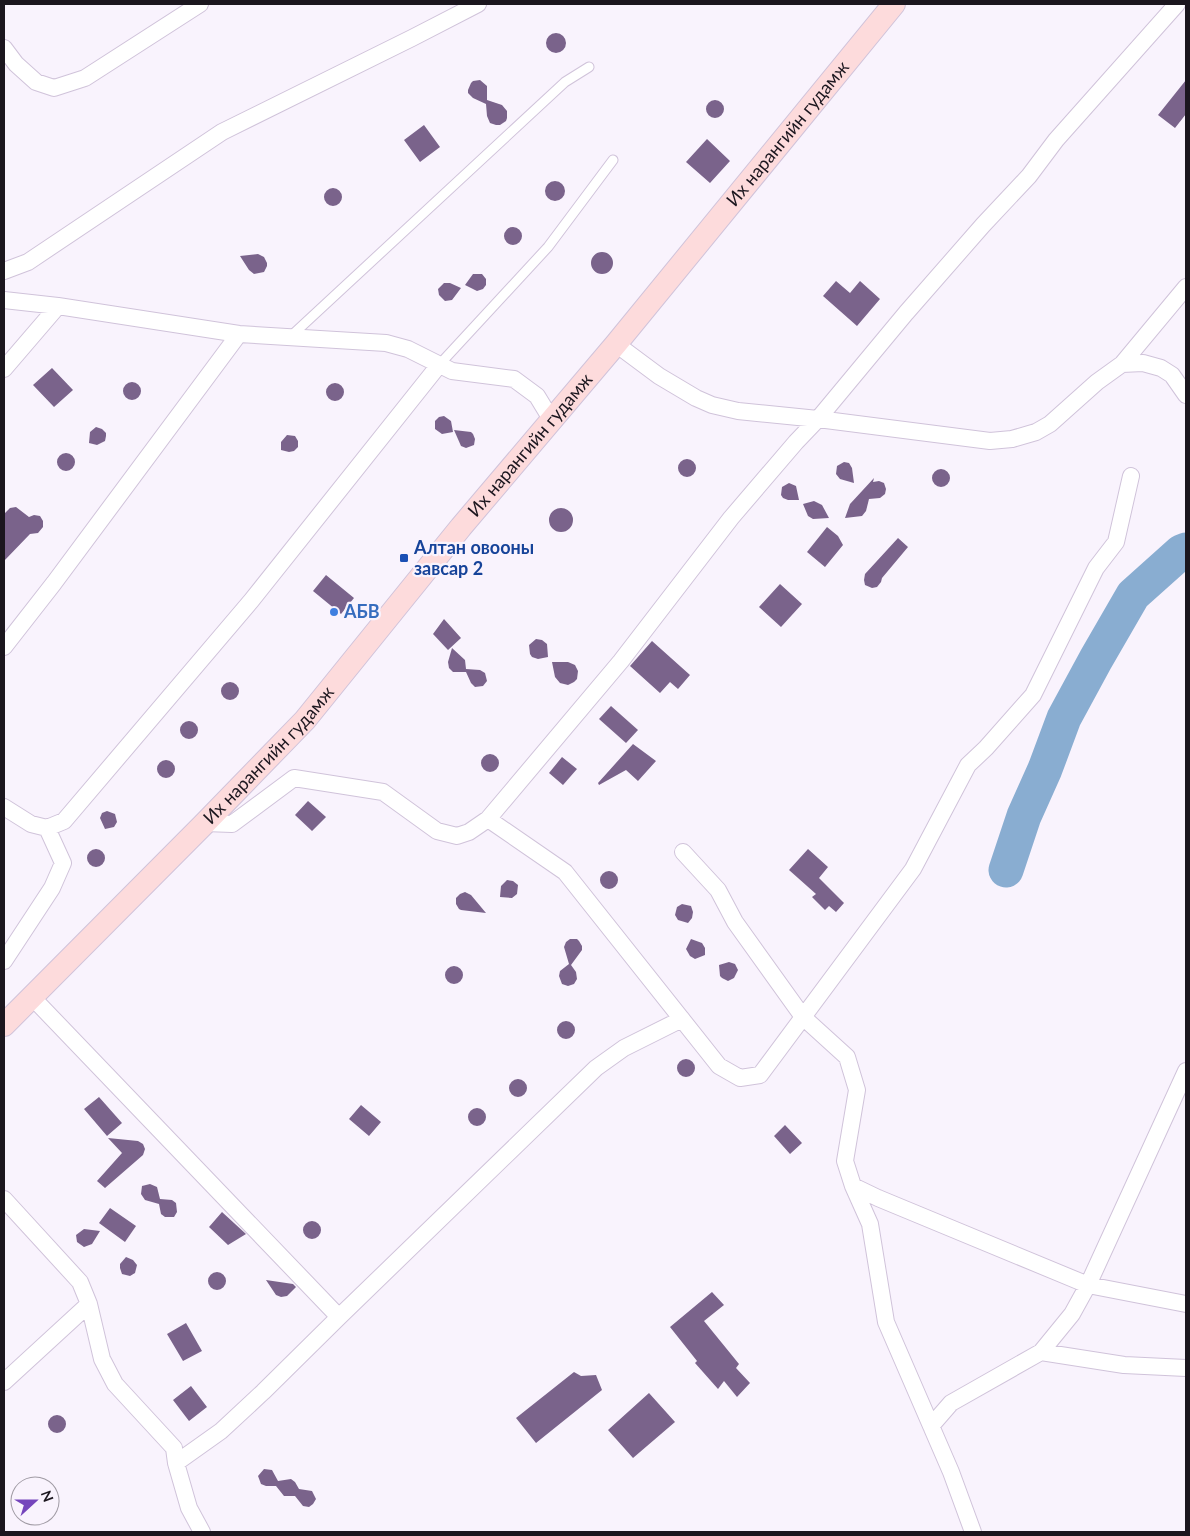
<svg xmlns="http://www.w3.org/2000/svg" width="1190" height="1536" font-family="Lato,sans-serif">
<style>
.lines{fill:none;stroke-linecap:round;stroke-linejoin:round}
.river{stroke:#89add1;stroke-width:35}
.building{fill:#7a638b}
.service-casing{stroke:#d0c3da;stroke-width:11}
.minor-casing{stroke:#d0c3da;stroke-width:18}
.secondary-casing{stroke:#d0c3da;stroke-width:24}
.service{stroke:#fff;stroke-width:9}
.minor{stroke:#fff;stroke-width:16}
.secondary{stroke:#fddbdc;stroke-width:22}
.transit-dot{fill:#1a4fb4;stroke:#f9f3fd;stroke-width:2}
.shop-dot{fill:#3f7fe0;stroke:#f9f3fd;stroke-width:2}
.labels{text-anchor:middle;stroke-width:4.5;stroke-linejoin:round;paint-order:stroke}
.street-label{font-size:18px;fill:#1b161e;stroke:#f9f3fd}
.transit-label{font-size:18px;font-weight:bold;fill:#164399;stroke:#f9f3fd;text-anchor:start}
.shop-label{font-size:18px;font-weight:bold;fill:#366cbe;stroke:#f9f3fd;text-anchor:start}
</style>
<rect width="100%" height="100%" fill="#f9f3fd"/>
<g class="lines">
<path class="river" d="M 1006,870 L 1024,816 L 1045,769 L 1064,718 L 1096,659 L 1133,595 L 1181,552 L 1186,550"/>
</g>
<path class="building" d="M546 43a10 10 0 1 1 20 0a10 10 0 1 1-20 0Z
M 480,80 L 487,86 L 487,100 L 502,105 L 507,111 L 507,118 L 506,121 L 500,125 L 496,125 L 490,123 L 487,116 L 486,104 L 473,98 L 468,93 L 468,90 L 471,83 L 473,81 Z
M 1186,80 L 1186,114 L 1175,128 L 1158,115 Z
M706 109a9 9 0 1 1 18 0a9 9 0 1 1-18 0Z
M 424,125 L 440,147 L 420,162 L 404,140 Z
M 707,139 L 730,161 L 710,183 L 686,162 Z
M545 191a10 10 0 1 1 20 0a10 10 0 1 1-20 0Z
M324 197a9 9 0 1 1 18 0a9 9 0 1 1-18 0Z
M504 236a9 9 0 1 1 18 0a9 9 0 1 1-18 0Z
M591 263a11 11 0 1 1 22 0a11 11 0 1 1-22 0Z
M 258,254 L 264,257 L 267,263 L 267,266 L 264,272 L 254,274 L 249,270 L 240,256 Z
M 473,274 L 482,274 L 486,279 L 486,285 L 483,289 L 477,291 L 465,285 Z
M 836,281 L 850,293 L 860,281 L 880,299 L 857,326 L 823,296 Z
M 444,283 L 450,283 L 461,288 L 452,300 L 445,301 L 439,295 L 438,289 Z
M 52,368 L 73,390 L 54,407 L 33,385 Z
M123 391a9 9 0 1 1 18 0a9 9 0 1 1-18 0Z
M326 392a9 9 0 1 1 18 0a9 9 0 1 1-18 0Z
M 444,416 L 451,421 L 453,432 L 442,434 L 435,429 L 435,421 L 439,417 Z
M 96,427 L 102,429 L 106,433 L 106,436 L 105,441 L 97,445 L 89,443 L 90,432 Z
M 454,430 L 471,432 L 473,434 L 475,439 L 474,445 L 466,448 L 461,446 Z
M 287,435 L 295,436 L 298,441 L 298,447 L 294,451 L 289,452 L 281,450 L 281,442 Z
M57 462a9 9 0 1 1 18 0a9 9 0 1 1-18 0Z
M678 468a9 9 0 1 1 18 0a9 9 0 1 1-18 0Z
M 844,462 L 849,463 L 852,468 L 854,483 L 840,479 L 836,474 L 837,466 Z
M932 478a9 9 0 1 1 18 0a9 9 0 1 1-18 0Z
M 874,478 L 873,482 L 879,481 L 884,483 L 886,489 L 885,494 L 880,498 L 869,499 L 866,511 L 862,516 L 845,518 L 850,504 Z
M 789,483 L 796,486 L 799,500 L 788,500 L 783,498 L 781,495 L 782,487 Z
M 814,501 L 822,505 L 829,518 L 813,519 L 808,516 L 803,504 Z
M 16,507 L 29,517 L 34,515 L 40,516 L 43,521 L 43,527 L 38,533 L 30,534 L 4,561 L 4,514 L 10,508 Z
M549 520a12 12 0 1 1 24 0a12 12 0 1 1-24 0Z
M 827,527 L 838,536 L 843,545 L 825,567 L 807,552 Z
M 898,538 L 908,547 L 882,578 L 881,582 L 877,587 L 872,588 L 865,585 L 864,580 L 865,574 Z
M 326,575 L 354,598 L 341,614 L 313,591 Z
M 780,584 L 802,604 L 781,627 L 759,607 Z
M 444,619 L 461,638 L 448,650 L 433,634 Z
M 536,639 L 542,640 L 547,644 L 548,657 L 538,659 L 532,657 L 530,654 L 529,645 Z
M 652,641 L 690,675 L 678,689 L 670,682 L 660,693 L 630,666 Z
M 452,648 L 465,660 L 466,669 L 480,670 L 485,673 L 487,681 L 483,686 L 475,687 L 471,683 L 466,672 L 453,672 L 449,668 L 448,662 Z
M 552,662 L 568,662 L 575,665 L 578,671 L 577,679 L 574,682 L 568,685 L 560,683 L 555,677 Z
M221 691a9 9 0 1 1 18 0a9 9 0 1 1-18 0Z
M 611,706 L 638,730 L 626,743 L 599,719 Z
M180 730a9 9 0 1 1 18 0a9 9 0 1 1-18 0Z
M 633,744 L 656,761 L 638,781 L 626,770 L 599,785 L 598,783 Z
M481 763a9 9 0 1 1 18 0a9 9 0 1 1-18 0Z
M 562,757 L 577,769 L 563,785 L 549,773 Z
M157 769a9 9 0 1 1 18 0a9 9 0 1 1-18 0Z
M 308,801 L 326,817 L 312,831 L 295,815 Z
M 107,811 L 115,814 L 117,822 L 114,827 L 105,829 L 100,818 L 102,813 Z
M 808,849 L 828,867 L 819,878 L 844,903 L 836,912 L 829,906 L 825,910 L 812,897 L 816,894 L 789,870 Z
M87 858a9 9 0 1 1 18 0a9 9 0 1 1-18 0Z
M600 880a9 9 0 1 1 18 0a9 9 0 1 1-18 0Z
M 507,880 L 513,881 L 518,885 L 517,894 L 512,898 L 500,897 L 501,886 Z
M 465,892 L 471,895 L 486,913 L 461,910 L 459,909 L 456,904 L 456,898 L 460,894 Z
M 682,904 L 691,906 L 693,912 L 692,918 L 688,923 L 678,920 L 675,915 L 677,907 Z
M 570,939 L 577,939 L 579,941 L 582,946 L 582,950 L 571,965 L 576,972 L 577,979 L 574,984 L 568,986 L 562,984 L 559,976 L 560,971 L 569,964 L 564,947 L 566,942 Z
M 691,939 L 702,943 L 705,948 L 705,955 L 695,959 L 690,956 L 686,949 Z
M 729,962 L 735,964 L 738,970 L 734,978 L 728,981 L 722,978 L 720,976 L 719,965 Z
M445 975a9 9 0 1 1 18 0a9 9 0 1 1-18 0Z
M557 1030a9 9 0 1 1 18 0a9 9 0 1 1-18 0Z
M677 1068a9 9 0 1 1 18 0a9 9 0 1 1-18 0Z
M509 1088a9 9 0 1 1 18 0a9 9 0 1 1-18 0Z
M 99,1097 L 122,1123 L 107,1136 L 84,1109 Z
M 361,1105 L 381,1122 L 369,1136 L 349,1119 Z
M468 1117a9 9 0 1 1 18 0a9 9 0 1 1-18 0Z
M 785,1125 L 802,1143 L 790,1154 L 774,1136 Z
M 108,1138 L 138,1141 L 143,1144 L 145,1149 L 143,1155 L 105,1188 L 97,1181 L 122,1153 Z
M 150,1184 L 157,1187 L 160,1199 L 172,1200 L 176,1203 L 177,1212 L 174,1217 L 165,1217 L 161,1214 L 159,1204 L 145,1200 L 141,1194 L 142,1186 Z
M 110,1208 L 136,1226 L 125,1242 L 99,1223 Z
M 222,1212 L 246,1234 L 228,1245 L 209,1227 Z
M303 1230a9 9 0 1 1 18 0a9 9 0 1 1-18 0Z
M 84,1229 L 100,1231 L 92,1244 L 84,1247 L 77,1242 L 76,1235 Z
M 126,1257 L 133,1260 L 137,1265 L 135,1273 L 130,1276 L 122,1274 L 120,1268 L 120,1264 Z
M208 1281a9 9 0 1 1 18 0a9 9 0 1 1-18 0Z
M 266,1280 L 293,1284 L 296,1287 L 287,1296 L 281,1297 L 276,1295 Z
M 712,1292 L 724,1305 L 704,1321 L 739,1364 L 736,1368 L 750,1383 L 737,1397 L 724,1381 L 718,1389 L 695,1363 L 697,1361 L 670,1327 Z
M 186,1323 L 202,1351 L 183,1361 L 167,1334 Z
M 574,1372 L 581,1376 L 596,1375 L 602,1390 L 536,1443 L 516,1418 Z
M 191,1386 L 207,1407 L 189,1421 L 173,1400 Z
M 649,1393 L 675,1422 L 633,1458 L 608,1430 Z
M48 1424a9 9 0 1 1 18 0a9 9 0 1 1-18 0Z
M 264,1469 L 272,1470 L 278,1481 L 291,1479 L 295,1482 L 299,1489 L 312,1491 L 316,1499 L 313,1504 L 309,1507 L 303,1506 L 295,1496 L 284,1496 L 276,1486 L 266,1486 L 261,1484 L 258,1476 Z"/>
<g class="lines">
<defs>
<path id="service" d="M 290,337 L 565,82 L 589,67
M 439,365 L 548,247 L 613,160"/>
<path id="minor" d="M 4,48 L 16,64 L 36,82 L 54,88 L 85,78 L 200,4
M 4,271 L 28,262 L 222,132 L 412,38 L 478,4
M 4,300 L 58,306 L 239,334 L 386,343 L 408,349 L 452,371 L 514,379 L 537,396 L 551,419
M 616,344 L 659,376 L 696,398 L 712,405 L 738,411 L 818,419 L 990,441 L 1012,439 L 1036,432 L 1050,424 L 1097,382 L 1122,364 L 1143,363 L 1161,368 L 1172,375 L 1186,395
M 1122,364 L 1186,287
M 4,369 L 58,306
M 4,647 L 54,583 L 239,334
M 4,807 L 31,824 L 47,828 L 64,821 L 251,601 L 439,365
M 488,819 L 565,872 L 719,1066 L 740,1078 L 760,1075 L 913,869 L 968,765 L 986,748 L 1033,695 L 1096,568 L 1116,542 L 1131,476
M 205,823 L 232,824 L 294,778 L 383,792 L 437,831 L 457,836 L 469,832 L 488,819 L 621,661 L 731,518 L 796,442 L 818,419 L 906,313 L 983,225 L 1029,176 L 1056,140 L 1177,4
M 683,852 L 718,890 L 735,922 L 803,1017 L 847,1057 L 857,1090 L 845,1161 L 853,1186 L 870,1224 L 886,1322 L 951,1472 L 973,1532
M 4,961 L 52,888 L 63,863 L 47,828
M 32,997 L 339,1317
M 853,1186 L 878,1198 L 1088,1285 L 1186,1304
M 4,1199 L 80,1282 L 89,1304 L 102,1359 L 115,1384 L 174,1448 L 176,1463 L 189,1508 L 202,1532
M 1041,1352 L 1072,1314 L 1088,1285 L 1186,1071
M 4,1382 L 89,1304
M 931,1426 L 951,1403 L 1041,1352 L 1124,1365 L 1186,1368
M 176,1463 L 221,1431 L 263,1392 L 339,1317 L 596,1068 L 624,1048 L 682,1019"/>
<g id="secondary">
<path id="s1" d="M 4,1025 L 205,823 L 305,720 L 461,527 L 616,344 L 894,4"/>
</g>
</defs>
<use href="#service" class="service-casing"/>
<use href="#minor" class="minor-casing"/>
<use href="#secondary" class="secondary-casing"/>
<use href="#service" class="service"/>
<use href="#minor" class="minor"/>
<use href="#secondary" class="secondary"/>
</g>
<rect class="transit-dot" x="399" y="553" width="10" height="10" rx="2.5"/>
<circle class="shop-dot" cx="334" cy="612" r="5"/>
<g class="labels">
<g class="street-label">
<text dy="6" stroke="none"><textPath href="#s1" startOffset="1188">Их нарангийн гудамж</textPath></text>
<text dy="6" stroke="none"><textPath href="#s1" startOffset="784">Их нарангийн гудамж</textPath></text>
<text dy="6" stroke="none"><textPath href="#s1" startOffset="378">Их нарангийн гудамж</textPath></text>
</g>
<g class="transit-label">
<text x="414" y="554">Алтан овооны<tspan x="414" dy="21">завсар 2</tspan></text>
</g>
<g class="shop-label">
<text x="344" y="618">АБВ</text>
</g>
</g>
<rect width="1190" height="1536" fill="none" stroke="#1b161e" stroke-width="10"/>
<g transform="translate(35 1501) rotate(69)"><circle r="24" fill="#f9f3fd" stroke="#a09ba4"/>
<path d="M0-4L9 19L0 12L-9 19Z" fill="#7545bc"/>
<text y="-8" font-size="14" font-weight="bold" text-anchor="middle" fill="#1b161e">N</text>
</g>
</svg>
